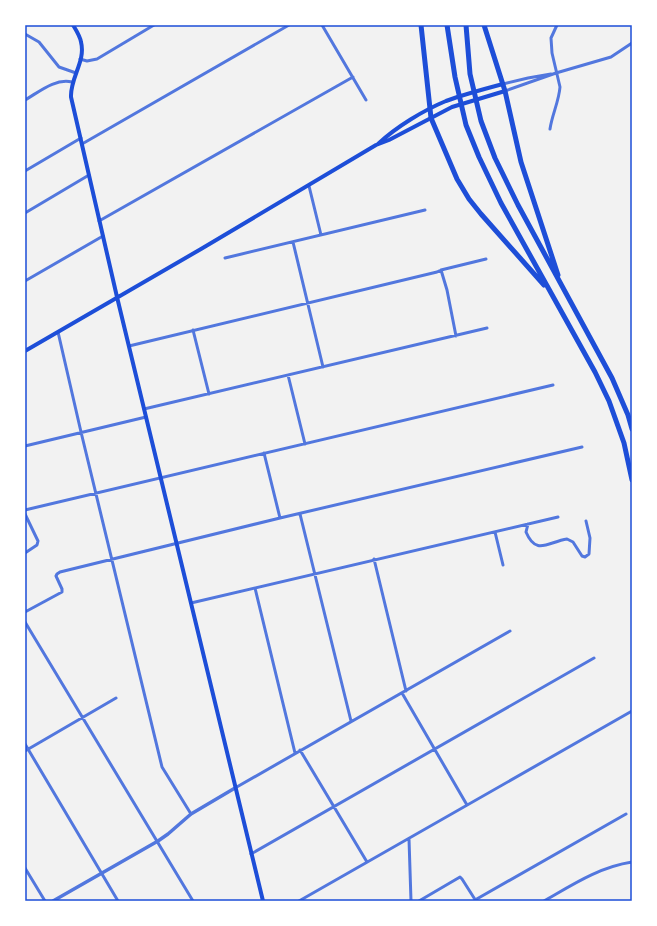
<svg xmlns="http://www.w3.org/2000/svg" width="657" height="926" font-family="'Noto Sans',sans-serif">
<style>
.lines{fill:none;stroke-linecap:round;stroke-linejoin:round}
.minor{stroke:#5277de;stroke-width:3}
.tertiary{stroke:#5277de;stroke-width:3.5}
.secondary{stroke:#1d4ed8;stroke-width:4}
.motorway{stroke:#1d4ed8;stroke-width:5}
.neatline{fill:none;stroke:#1d4ed8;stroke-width:1.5}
</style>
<rect width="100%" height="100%" fill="#f2f2f2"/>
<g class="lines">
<path class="minor" d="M 322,25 L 366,100
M 25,34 L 39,42 L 59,67 L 76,73
M 80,59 L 87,61 L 97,59 L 154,25
M 503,84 L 528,78 L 551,74
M 505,91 L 556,73 L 611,57 L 632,43
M 25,100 C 39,92 55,78 72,82
M 550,129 C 552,115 559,101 560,87 L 552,53 L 551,38 L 557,25
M 82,144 L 289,25
M 25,171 L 81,138
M 309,186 L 321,235
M 25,213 L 89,175
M 99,221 L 353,77
M 293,242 L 323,367
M 225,258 L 425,210
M 441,270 L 447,290 L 456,336
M 25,281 L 103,236
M 193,330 L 209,394
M 58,332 L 81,432 L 162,767 L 191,814
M 129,346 L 437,272 L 441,270 L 486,259
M 288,375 L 305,444
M 144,409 L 487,328
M 25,446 L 146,417
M 264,453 L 280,518
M 25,510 L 553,385
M 25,514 L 38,541 L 37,545 L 25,553
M 300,514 L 351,721
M 528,524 L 526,532 C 536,556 548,542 567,539 L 573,542 L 582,556 L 585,557 L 589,554 L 590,538 L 586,521
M 495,532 L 503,565
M 374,559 L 406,691
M 255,588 L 295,753
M 191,603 L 558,517
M 25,612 L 62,592 L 62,589 L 56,576 L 57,574 L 60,572 L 280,518 L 582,447
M 25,622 L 193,901
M 402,693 L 467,805
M 25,744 L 118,901
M 300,750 L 367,862
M 25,751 L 116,698
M 235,788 L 510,631
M 409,839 L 411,901
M 251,854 L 594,658
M 25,868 L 45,901
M 475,900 L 626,814
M 299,901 L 632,711
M 419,901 L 460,877 L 462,879 L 476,901
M 544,901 C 572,885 599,867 632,862"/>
<path class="tertiary" d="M 53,901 L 158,841 L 168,834 L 191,814 L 235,788"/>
<path class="secondary" d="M 73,25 C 76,30 80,36 81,42 C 86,61 70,78 71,97 L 117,297 L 263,901
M 378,144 C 396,127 424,110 446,101 C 465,94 484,89 503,84
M 25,351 L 201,249 L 376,145 L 389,140 L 452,107 L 505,91"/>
<path class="motorway" d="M 421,25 L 431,118 L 457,179 L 469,199 L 481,214 L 544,285
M 447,25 L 455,77 L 466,125 L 479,157 L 501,203 L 595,372 L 609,401 L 624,443 L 632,480
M 466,25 L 470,74 L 481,121 L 495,158 L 518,205 L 612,378 L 628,415 L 632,429
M 484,25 L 505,91 L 521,162 L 558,275"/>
</g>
<rect width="657" height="926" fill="none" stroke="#ffffff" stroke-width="52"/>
<rect x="26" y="26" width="605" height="874" class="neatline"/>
</svg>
